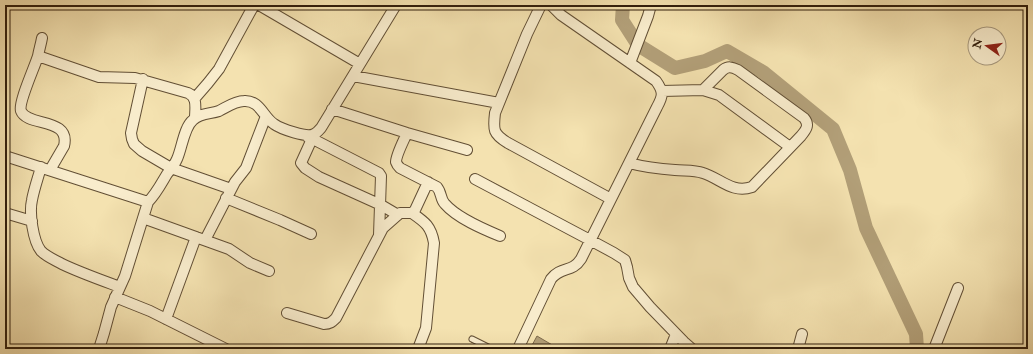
<svg xmlns="http://www.w3.org/2000/svg" width="1033" height="354" font-family="'IM FELL Double Pica',serif">
<style>
.water{fill:#b29f78;stroke:#7e6b4d}
.lines{fill:none;stroke-linecap:round;stroke-linejoin:round}
.river{stroke:#b29f78;stroke-width:14}
.lane-casing{stroke:#624f35;stroke-width:7}
.street-casing{stroke:#624f35;stroke-width:12}
.lane{stroke:#f8eccc;stroke-width:5}
.street{stroke:#f8eccc;stroke-width:10}
</style>
<rect width="100%" height="100%" fill="#f4e2b0"/>
<filter id="stains"><feTurbulence type="fractalNoise" baseFrequency=".005" numOctaves="4"/><feColorMatrix values="0 0 0 0 .2 0 0 0 0 .09 0 0 0 0 .02 0 0 0 .5 -.17"/></filter>
<radialGradient id="worn" r=".72"><stop offset=".6" stop-color="#630" stop-opacity="0"/><stop offset="1" stop-color="#630" stop-opacity=".3"/></radialGradient>
<path class="water" d="M 537,336 L 559,349 L 530,349 Z"/>
<g class="lines">
<path class="river" d="M 623,5 L 622,20 L 638,45 L 675,68 L 705,61 L 727,51 L 763,72 L 833,129 L 850,170 L 866,228 L 916,334 L 917,349"/>
<defs>
<path id="lane" d="M 472,339 L 492,349"/>
<path id="street" d="M 259,5 L 360,64
M 541,5 L 527,34 L 495,113 C 493,130 493,134 508,143 L 611,199
M 42,38 C 41,44 39,50 38,56 C 35,66 18,103 21,111 C 27,127 71,117 64,146 L 50,170
M 38,56 L 99,77 L 135,78 L 188,93 C 198,97 195,109 195,118
M 630,63 L 648,16 L 651,5
M 353,76 L 499,103
M 143,79 L 131,133 L 132,139 L 134,144 L 142,151 L 171,168 L 231,189
M 662,91 L 703,90 L 719,95 L 790,147
M 195,98 L 208,83 L 219,69 L 254,5
M 332,109 L 407,133 L 467,150
M 407,133 C 404,140 396,155 396,162 C 397,165 398,166 400,168 L 437,187 C 442,193 440,199 445,204 C 457,218 483,229 500,236
M 307,136 L 379,173 L 381,176 L 379,235
M 307,136 L 311,141 L 301,163 L 305,168 L 319,177 L 381,205 L 398,215
M 5,156 L 148,202 C 156,194 161,184 167,174 C 171,169 175,164 177,159 C 182,148 184,127 193,120 C 200,113 210,114 219,111 C 227,107 235,101 244,101 C 260,100 263,117 274,124 C 281,129 307,138 314,134 C 317,133 319,130 321,128 L 396,5
M 629,163 C 644,167 659,169 675,170 C 684,171 694,170 703,173 C 720,178 732,194 752,187 L 801,136 C 806,130 810,125 804,118 L 738,70 C 732,67 728,66 723,70 L 703,90
M 41,167 C 38,178 34,189 32,200 C 29,213 33,241 41,251 C 47,257 55,260 62,264 C 81,273 101,280 120,287
M 475,179 L 590,240 L 614,253 L 625,260 L 627,267 L 629,278 L 633,287 L 650,307 L 684,342 L 692,349
M 226,198 L 280,220 L 311,234
M 5,213 L 32,221
M 412,213 C 425,222 431,226 434,243 L 426,328 L 418,349
M 143,218 L 229,249 L 250,263 L 269,271
M 205,240 L 235,182 L 246,168 L 266,116
M 115,297 L 150,311 L 226,349
M 287,313 L 324,324 C 330,324 332,322 336,318 L 383,228 L 400,213 L 412,213 L 415,210 L 428,182
M 166,319 L 196,237
M 99,349 L 104,333 L 111,307 L 125,276 L 148,202
M 518,349 L 551,279 C 561,266 572,273 581,259 L 657,107 C 663,96 664,92 656,81 L 561,15 L 551,5
M 670,349 L 676,334
M 798,349 L 802,334
M 934,349 L 958,288"/>
</defs>
<use href="#lane" class="lane-casing"/>
<use href="#street" class="street-casing"/>
<use href="#lane" class="lane"/>
<use href="#street" class="street"/>
</g>
<rect width="1033" height="354" fill="none" stroke="#f4e2b0" stroke-width="20"/>
<rect x="6" y="6" width="1021" height="342" fill="none" stroke="#311e0c" stroke-width="2"/>
<rect x="10" y="10" width="1013" height="334" fill="none" stroke="#311e0c"/>
<g transform="translate(987 46) rotate(284)"><circle r="19" fill="#f8eccc" stroke="#a89a7f"/>
<path d="M0-3L7 15L0 10L-7 15Z" fill="#8f2418"/>
<text y="-6" font-size="11" font-weight="bold" text-anchor="middle" fill="#311e0c">N</text>
</g>
<rect width="100%" height="100%" filter="url(#stains)"/>
<rect width="100%" height="100%" fill="url(#worn)"/>
</svg>
